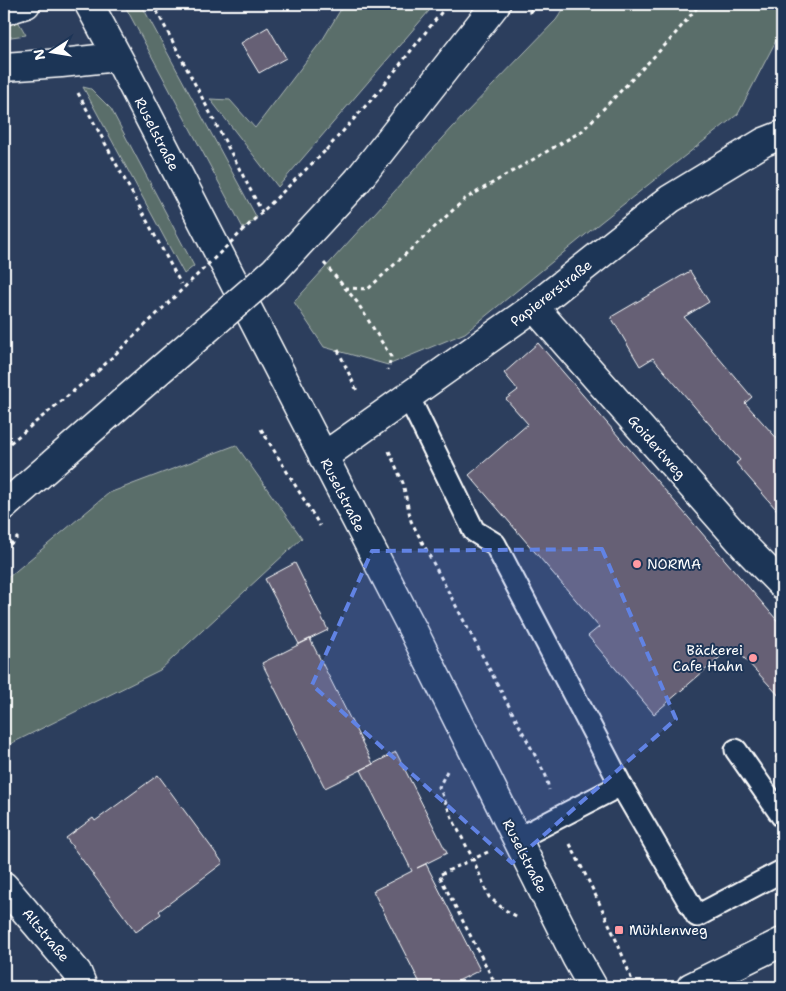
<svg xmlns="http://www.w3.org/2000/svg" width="786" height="991" font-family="'Shantell Sans',sans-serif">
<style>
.green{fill:#5a6e6a;stroke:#acb6b4}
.building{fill:#666175;stroke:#fff}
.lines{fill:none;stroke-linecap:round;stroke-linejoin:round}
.lane-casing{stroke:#fff;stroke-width:25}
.street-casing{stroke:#fff;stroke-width:31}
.secondary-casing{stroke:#fff;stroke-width:31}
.path{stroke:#fff;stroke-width:3;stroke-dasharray:4 4;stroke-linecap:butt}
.lane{stroke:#1d3557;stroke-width:21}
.street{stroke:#1d3557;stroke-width:28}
.secondary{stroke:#1d3557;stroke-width:28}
.secondary-bridge-casing{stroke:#fff;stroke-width:31;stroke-linecap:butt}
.path-bridge{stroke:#fff;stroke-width:3;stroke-dasharray:4 4;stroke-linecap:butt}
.secondary-bridge{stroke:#1d3557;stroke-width:28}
.marked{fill:#6183e4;fill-opacity:0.2;stroke:#6183e4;stroke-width:4;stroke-dasharray:10 6;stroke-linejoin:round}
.poi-dot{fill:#ff9aa2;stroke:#1d3557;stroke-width:2}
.labels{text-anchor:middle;stroke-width:4;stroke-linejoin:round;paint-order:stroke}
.street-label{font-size:14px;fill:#fff;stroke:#1d3557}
.poi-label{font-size:14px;fill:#fff;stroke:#1d3557;text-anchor:start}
</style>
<rect width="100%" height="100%" fill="#2c3e5d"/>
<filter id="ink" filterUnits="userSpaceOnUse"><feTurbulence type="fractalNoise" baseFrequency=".02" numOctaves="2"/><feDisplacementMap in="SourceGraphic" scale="10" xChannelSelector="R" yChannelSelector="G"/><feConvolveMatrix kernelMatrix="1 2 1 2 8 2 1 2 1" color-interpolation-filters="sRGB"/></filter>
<g filter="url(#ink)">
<path class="green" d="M 124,4 L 141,4 L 257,218 L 243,228 Z
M 344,4 L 435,4 L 278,187 L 210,99 L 230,100 L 255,128 L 323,39 Z
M 567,4 L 782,4 L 782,29 L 738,114 L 601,222 L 465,333 L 388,365 L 324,347 L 294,302 L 463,116 L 556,20 Z
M 14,14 L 26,35 L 4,38 L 4,17 Z
M 83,87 L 91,89 L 111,109 L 194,266 L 184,274 Z
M 236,445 L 302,538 L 160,670 L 4,747 L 4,581 L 109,493 Z"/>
<path class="building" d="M 268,27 L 286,58 L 259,73 L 241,43 Z
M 690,271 L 709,302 L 684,317 L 752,397 L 745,403 L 782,444 L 782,516 L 736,463 L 740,460 L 653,358 L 640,366 L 611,317 Z
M 538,343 L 782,626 L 782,699 L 733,646 L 654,714 L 588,636 L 599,627 L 469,475 L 528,424 L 506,399 L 518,390 L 504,373 Z
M 295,563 L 328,630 L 299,644 L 265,579 Z
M 310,639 L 373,764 L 325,788 L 262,663 Z
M 396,752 L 447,853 L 417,868 L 426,864 L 480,970 L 446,987 L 422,987 L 373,891 L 412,871 L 361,770 Z
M 158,775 L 223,863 L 159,911 L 161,914 L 136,932 L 66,838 L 93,818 L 95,821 Z"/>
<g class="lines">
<defs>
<path id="lane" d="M 408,396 L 474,531 L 495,544 L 621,785
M 736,750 L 782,816
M 517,839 L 621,785 L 697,916 L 782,871"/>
<path id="street" d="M 534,307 L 748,550 L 782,585
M 323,457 L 534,307 L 670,199 L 764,142 L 782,135
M 4,886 L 77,972 L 83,987
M 691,987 L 782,942"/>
<path id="secondary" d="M 89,4 L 122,65 L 413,630 L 576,957 L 593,987
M 4,11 L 26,4
M 4,67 L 61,63 L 117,57
M 358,180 L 496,4
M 4,506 L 123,402"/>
</defs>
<use href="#lane" class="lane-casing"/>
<use href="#street" class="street-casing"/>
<use href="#secondary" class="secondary-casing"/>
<path class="path" d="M 153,4 L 262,212
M 529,13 L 536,4
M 78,93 L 181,284
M 326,150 L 379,91 L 448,4
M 324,263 L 357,302 L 391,357 L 388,370
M 345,288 L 368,289 L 465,199 L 582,131 L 670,40 L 700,4
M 338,350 L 358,393
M 261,429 L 320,526
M 4,448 L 98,371
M 389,451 L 403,483 L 411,521 L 546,776 L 549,790
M 4,550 L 18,537
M 776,758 L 782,754
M 447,771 L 439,787 L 453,820 L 473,859 L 489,897 L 505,910 L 518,917
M 570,844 C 593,890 618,938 634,987
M 488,852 L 439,875 L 497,987"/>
<use href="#lane" class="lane"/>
<use href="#street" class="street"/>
<use href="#secondary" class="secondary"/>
<defs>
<path id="secondary-bridge" d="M 123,402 L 274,271 L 358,180"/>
</defs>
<use href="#secondary-bridge" class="secondary-bridge-casing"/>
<path class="path-bridge" d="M 98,371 L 326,150"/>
<use href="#secondary-bridge" class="secondary-bridge"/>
</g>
</g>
<path class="marked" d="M 602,549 L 676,719 L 512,863 L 312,685 L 372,551 Z"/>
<g class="poi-dot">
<circle cx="637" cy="564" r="5"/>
<circle cx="753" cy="658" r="5"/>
<rect x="614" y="925" width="10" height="10" rx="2.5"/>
</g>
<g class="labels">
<g class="street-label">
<text transform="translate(157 134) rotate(63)" y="5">Ruselstraße</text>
<text transform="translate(551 293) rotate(-38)" y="5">Papiererstraße</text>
<text transform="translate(657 447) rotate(49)" y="5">Goidertweg</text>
<text transform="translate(343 495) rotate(63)" y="5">Ruselstraße</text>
<text transform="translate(525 856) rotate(63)" y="5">Ruselstraße</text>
<text transform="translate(46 935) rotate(50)" y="5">Altstraße</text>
</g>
<g class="poi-label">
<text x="647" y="569">NORMA</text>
<text x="743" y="655" text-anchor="end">Bäckerei<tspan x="743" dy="16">Cafe Hahn</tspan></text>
<text x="629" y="935">Mühlenweg</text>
</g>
</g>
<rect width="786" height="991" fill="none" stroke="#1d3557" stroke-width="20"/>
<rect x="10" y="10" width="766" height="971" fill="none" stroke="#fff" stroke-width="2" filter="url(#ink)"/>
<g transform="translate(52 52) rotate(258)" stroke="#1d3557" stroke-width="4" paint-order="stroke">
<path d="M0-4L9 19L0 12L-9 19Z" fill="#ffffff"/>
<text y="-8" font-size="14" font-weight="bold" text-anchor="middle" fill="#ffffff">N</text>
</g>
</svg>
